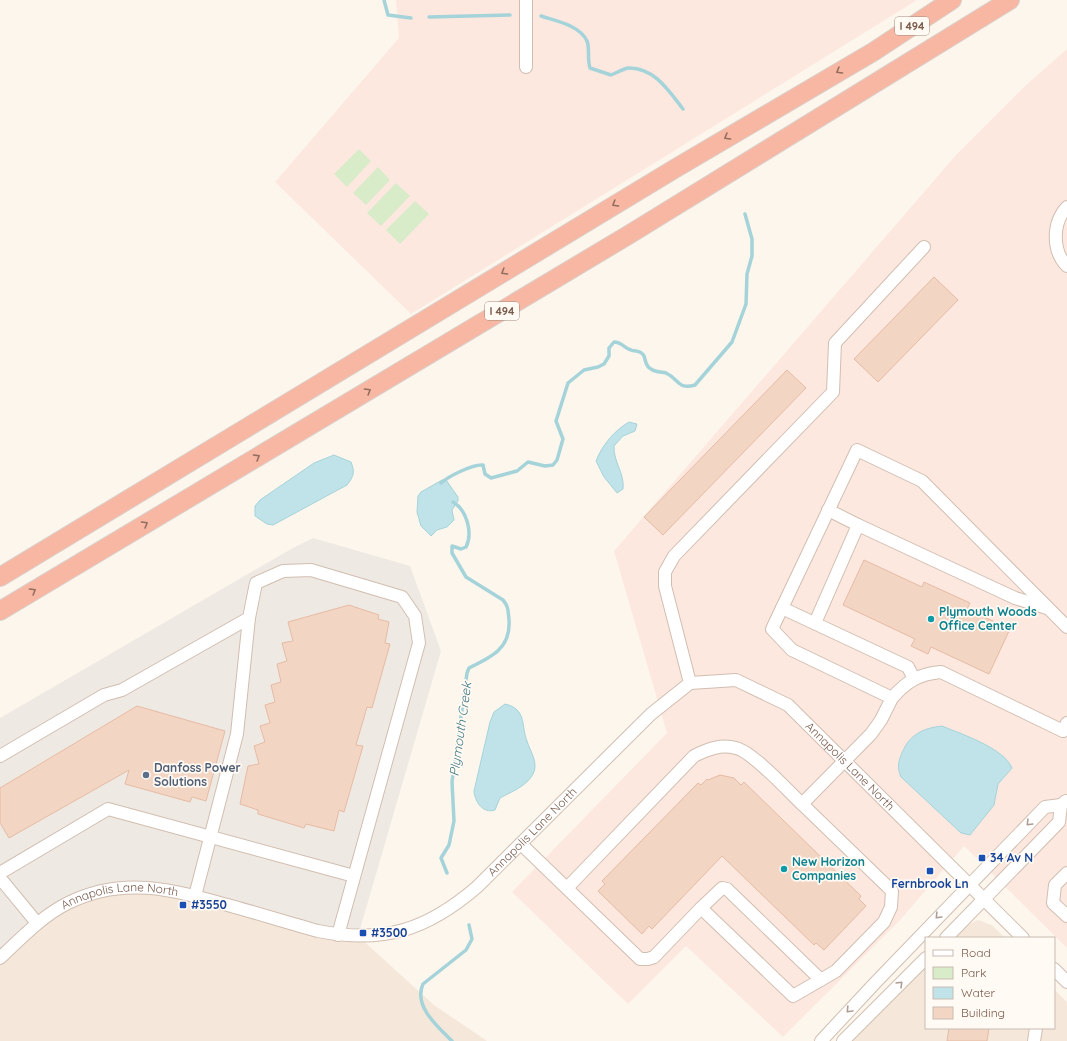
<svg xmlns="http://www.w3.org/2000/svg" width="1067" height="1041" font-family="Quicksand,sans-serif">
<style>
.residential{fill:#f5e8da}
.commercial{fill:#fde8e0}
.industrial{fill:#efe9e4}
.green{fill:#d8ecc9}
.water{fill:#bfe3e8;stroke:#a5d3da}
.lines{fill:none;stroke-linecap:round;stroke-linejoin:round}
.stream{stroke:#a5d3da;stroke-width:3.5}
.building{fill:#f3d5c3;stroke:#e6bba3}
.minor-casing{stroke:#d1beb0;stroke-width:14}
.highway-casing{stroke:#dad1cd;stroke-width:20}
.minor{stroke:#fff;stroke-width:12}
.highway{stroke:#f7b7a3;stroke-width:18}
.oneway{stroke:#936e5e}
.oneway2{stroke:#af9d94}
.culture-dot{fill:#0f9aa8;stroke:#fffaf3;stroke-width:1.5}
.service-dot{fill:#5c6f8a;stroke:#fffaf3;stroke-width:1.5}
.transit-dot{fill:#1a4fb4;stroke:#fffaf3;stroke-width:1.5}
.labels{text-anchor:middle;stroke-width:3.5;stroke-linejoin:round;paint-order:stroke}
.shield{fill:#fffaf3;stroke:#a28b7f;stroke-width:1}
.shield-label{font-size:11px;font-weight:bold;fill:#7a5c4d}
.culture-label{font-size:12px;font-weight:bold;fill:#0d838f;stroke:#fffaf3;text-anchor:start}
.street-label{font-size:12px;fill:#7a5c4d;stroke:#fffaf3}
.service-label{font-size:12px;font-weight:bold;fill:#4e5e75;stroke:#fffaf3;text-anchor:start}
.transit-label{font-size:12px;font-weight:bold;fill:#164399;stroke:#fffaf3;text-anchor:start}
.water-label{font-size:13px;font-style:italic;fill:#437c86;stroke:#fffaf3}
</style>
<rect width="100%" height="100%" fill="#fdf6ec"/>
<path class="residential" d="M 124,887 L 358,936 L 434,1005 L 487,1041 L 0,1041 L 0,958 L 68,903 Z
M 978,920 L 992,925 L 1005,938 L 954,938 L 967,925 Z
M 926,967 L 926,1028 L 1054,1028 L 1054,989 L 1067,1002 L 1067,1041 L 852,1041 Z"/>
<path class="commercial" d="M 396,0 L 917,0 L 411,314 L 275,182 L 399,38 Z
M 1067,49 L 1067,948 L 964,846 L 900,920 L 783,1037 L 686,946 L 628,1004 L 512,892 L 667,733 L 614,551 L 956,155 L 1025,86 Z"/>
<path class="industrial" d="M 313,538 L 410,566 L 441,651 L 358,936 L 195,896 L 124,887 L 68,903 L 0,958 L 0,718 L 291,549 Z"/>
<path class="green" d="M 359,149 L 371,161 L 347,187 L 334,174 Z
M 378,167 L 390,180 L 366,205 L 353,193 Z
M 396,183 L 410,196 L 381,226 L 367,213 Z
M 415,201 L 429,214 L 400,244 L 386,230 Z"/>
<path class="water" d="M 629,422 L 637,424 L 635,431 L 623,436 L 614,446 C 613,461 625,474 623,489 L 617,493 L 604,477 L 596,461 C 602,445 615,430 629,422 Z
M 334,455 L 351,462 C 355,472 354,476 347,485 L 273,525 L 267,524 L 255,516 L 255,506 L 260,500 L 314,463 Z
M 442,480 L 446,480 L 458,497 L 458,501 L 452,510 L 454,520 L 447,527 L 437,530 L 431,536 L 421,526 L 417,512 L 418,496 L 421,492 Z
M 505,704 C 527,709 521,726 527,741 C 530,751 539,763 533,774 C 527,786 511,792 500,798 L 495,810 C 483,814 475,802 474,791 L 490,722 L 494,712 Z
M 942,726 C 961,734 1004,748 1012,768 L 998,784 L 994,805 L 970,835 L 961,833 L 901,777 C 897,768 898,762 902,753 C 909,735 923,728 942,726 Z"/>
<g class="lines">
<path class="stream" d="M 384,0 L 388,15 L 411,18
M 541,16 C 555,21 580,25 587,41 C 590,48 587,59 590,68 L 611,75 C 616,73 623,69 628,68 C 654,67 669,91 683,109
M 429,17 L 510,15
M 441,483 C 449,476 473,464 483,465 L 485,474 L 491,478 L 517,471 L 528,462 L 545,466 L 553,465 L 557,460 L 563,439 L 556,421 L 568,383 L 584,370 L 598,367 L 604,364 L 609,356 L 609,348 L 614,342 C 622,342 624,348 631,350 C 636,352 641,350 644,356 C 646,361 645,366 651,369 C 655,372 661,372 666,373 C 679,379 678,390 695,385 L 732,342 L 746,304 L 747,274 L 752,256 L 752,239 L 745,214
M 447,873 L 441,858 L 449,845 L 454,821 L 452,782 L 467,673 L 469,668 C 492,657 511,648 509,620 C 508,612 509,607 503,600 L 466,577 L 452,553 L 452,546 L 461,549 L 466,547 C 473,533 467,510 453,502
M 452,1041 C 438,1027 413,1006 423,984 L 466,950 L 472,939 L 469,925"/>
</g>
<path class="building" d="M 934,277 L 958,300 L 878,382 L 854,359 Z
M 787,370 L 806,388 L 663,535 L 644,517 Z
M 864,560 L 922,587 L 924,582 L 970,603 L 967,609 L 1010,629 L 989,674 L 931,647 L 928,654 L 911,646 L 915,639 L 843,605 Z
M 349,605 L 379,615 L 378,619 L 389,622 L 385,643 L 390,644 L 372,708 L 367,707 L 356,745 L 363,746 L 344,812 L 339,810 L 334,831 L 306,824 L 304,828 L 258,814 L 258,810 L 240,804 L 248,766 L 259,764 L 254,746 L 265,742 L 260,726 L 270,723 L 265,705 L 275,702 L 271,685 L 281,682 L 277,664 L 287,661 L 282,643 L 293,641 L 288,622 Z
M 137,706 L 225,731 L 206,801 L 192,797 L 190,802 L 125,784 L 129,770 L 9,838 L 0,823 L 0,788 Z
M 720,775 L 734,778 L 741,785 L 744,782 L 861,896 L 859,899 L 866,906 L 824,950 L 816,943 L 814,945 L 722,856 L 652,929 L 649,926 L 642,934 L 598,891 L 605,884 L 602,881 L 698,783 L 701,785 L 707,779 L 708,780 Z
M 949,1028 L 989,1028 L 987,1041 L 947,1041 Z"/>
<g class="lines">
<defs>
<g id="minor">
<path d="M 526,67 L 526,0"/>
<path d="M 1067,207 C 1052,223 1052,251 1067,266"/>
<path d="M 858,525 L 1015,598 L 1047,608"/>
<path d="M 782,608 L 908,667 L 914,679"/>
<path d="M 815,623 L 858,525 L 828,510"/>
<path d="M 690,683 L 665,586 L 665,572 L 674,556 L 833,392 L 835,343 L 924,247"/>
<path d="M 892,698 C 907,681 919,674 941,672 L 1063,731 L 1067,723"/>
<path d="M 0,756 L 104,695 L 122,690 L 249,618 L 256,583 L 283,571 L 311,570 L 402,597 L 415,616 L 419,643 L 338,935"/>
<path d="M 521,844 L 640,959 L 648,959 L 654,957 L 701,908 L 793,996 L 836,971 L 884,922 L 891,907 L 892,891 L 802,804 L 871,734 L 881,720 L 892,698 L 792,650 L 772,629 L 857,450 L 922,481 L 1067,627"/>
<path d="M 0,873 L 108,809 L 354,876"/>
<path d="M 1067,873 L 1055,885 L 1053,903 L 1067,916"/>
<path d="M 0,878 L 37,923"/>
<path d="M 567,888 L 694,756 C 708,749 721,744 736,748 C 753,752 788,791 802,804"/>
<path d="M 195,896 L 237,734 L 249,618"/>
<path d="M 701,908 L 722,888 L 727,889 L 821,980"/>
<path d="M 946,938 L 1059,822 L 1061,805 L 1066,801"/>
<path id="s1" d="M 0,958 C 21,938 42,916 68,903 C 124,875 174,890 231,906 C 260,914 289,923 318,931 C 384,944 427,930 477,887 L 651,714 L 690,683 L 736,680 L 788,705 L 1023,938"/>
<path d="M 1054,969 L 1067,982"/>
<path d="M 821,1041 L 875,983 L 1045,807 L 1061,805"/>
<path d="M 843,1041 L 926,958"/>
<path d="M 1034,1041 L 1036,1028"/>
</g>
<path id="highway" d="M 0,577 L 676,168 L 873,52 L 952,0
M 0,611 L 630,234 L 1010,0"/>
</defs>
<use href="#minor" class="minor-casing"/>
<use href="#highway" class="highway-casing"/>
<use href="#minor" class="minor"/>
<use href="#highway" class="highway"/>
</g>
<defs><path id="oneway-chevron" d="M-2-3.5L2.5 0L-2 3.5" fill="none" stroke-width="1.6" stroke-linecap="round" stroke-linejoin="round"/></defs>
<g class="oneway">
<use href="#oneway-chevron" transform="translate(839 71) rotate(150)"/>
<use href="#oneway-chevron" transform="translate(727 137) rotate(150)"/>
<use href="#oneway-chevron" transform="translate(615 204) rotate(149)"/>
<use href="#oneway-chevron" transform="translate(504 272) rotate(149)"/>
<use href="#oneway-chevron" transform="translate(368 391) rotate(-31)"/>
<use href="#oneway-chevron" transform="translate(257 457) rotate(-31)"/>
<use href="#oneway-chevron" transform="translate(145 524) rotate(-31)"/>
<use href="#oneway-chevron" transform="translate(33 591) rotate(-31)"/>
</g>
<g class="oneway2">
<use href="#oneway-chevron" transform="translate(1029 823) rotate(135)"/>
<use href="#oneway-chevron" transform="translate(938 916) rotate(134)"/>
<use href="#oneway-chevron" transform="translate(900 984) rotate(-45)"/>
<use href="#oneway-chevron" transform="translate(849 1010) rotate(133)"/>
</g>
<g class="culture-dot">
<circle cx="931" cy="619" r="4"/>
<circle cx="784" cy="869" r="4"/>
</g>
<circle class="service-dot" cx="146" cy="775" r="4"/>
<g class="transit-dot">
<rect x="978" y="854" width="8" height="8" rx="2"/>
<rect x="926" y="867" width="8" height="8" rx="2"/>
<rect x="179" y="901" width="8" height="8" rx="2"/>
<rect x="359" y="929" width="8" height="8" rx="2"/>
</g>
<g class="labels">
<g class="shield">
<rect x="895" y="17" width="34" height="18" rx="3"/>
<rect x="485" y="302" width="34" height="18" rx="3"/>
</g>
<g class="shield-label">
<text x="912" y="30">I 494</text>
<text x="502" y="315">I 494</text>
</g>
<g class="culture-label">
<text x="939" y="616">Plymouth Woods<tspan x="939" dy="14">Office Center</tspan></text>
<text x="792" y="866">New Horizon<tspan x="792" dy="14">Companies</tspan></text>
</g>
<g class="street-label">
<text dy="4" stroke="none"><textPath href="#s1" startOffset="1004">Annapolis Lane North</textPath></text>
<text dy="4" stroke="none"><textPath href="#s1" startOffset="596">Annapolis Lane North</textPath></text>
<text dy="4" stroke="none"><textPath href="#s1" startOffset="141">Annapolis Lane North</textPath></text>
</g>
<g class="service-label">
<text x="154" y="772">Danfoss Power<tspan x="154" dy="14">Solutions</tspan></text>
</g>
<g class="transit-label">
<text x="990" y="862">34 Av N</text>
<text x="930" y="888" text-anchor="middle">Fernbrook Ln</text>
<text x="191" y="909">#3550</text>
<text x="371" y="937">#3500</text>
</g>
<g class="water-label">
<text transform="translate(460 729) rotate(-82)" y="5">Plymouth Creek</text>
</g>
</g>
<rect x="925" y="937" width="130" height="92" fill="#fffaf3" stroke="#cabbb1"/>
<rect x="933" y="950" width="20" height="6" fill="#ffffff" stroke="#cabbb1"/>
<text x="961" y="957" font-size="12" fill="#7a5c4d">Road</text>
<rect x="933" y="967" width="20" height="12" fill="#d8ecc9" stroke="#cabbb1"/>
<text x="961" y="977" font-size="12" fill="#7a5c4d">Park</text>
<rect x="933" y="987" width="20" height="12" fill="#bfe3e8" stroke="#cabbb1"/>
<text x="961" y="997" font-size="12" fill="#7a5c4d">Water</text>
<rect x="933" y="1007" width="20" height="12" fill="#f3d5c3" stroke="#cabbb1"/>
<text x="961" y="1017" font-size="12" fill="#7a5c4d">Building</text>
</svg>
